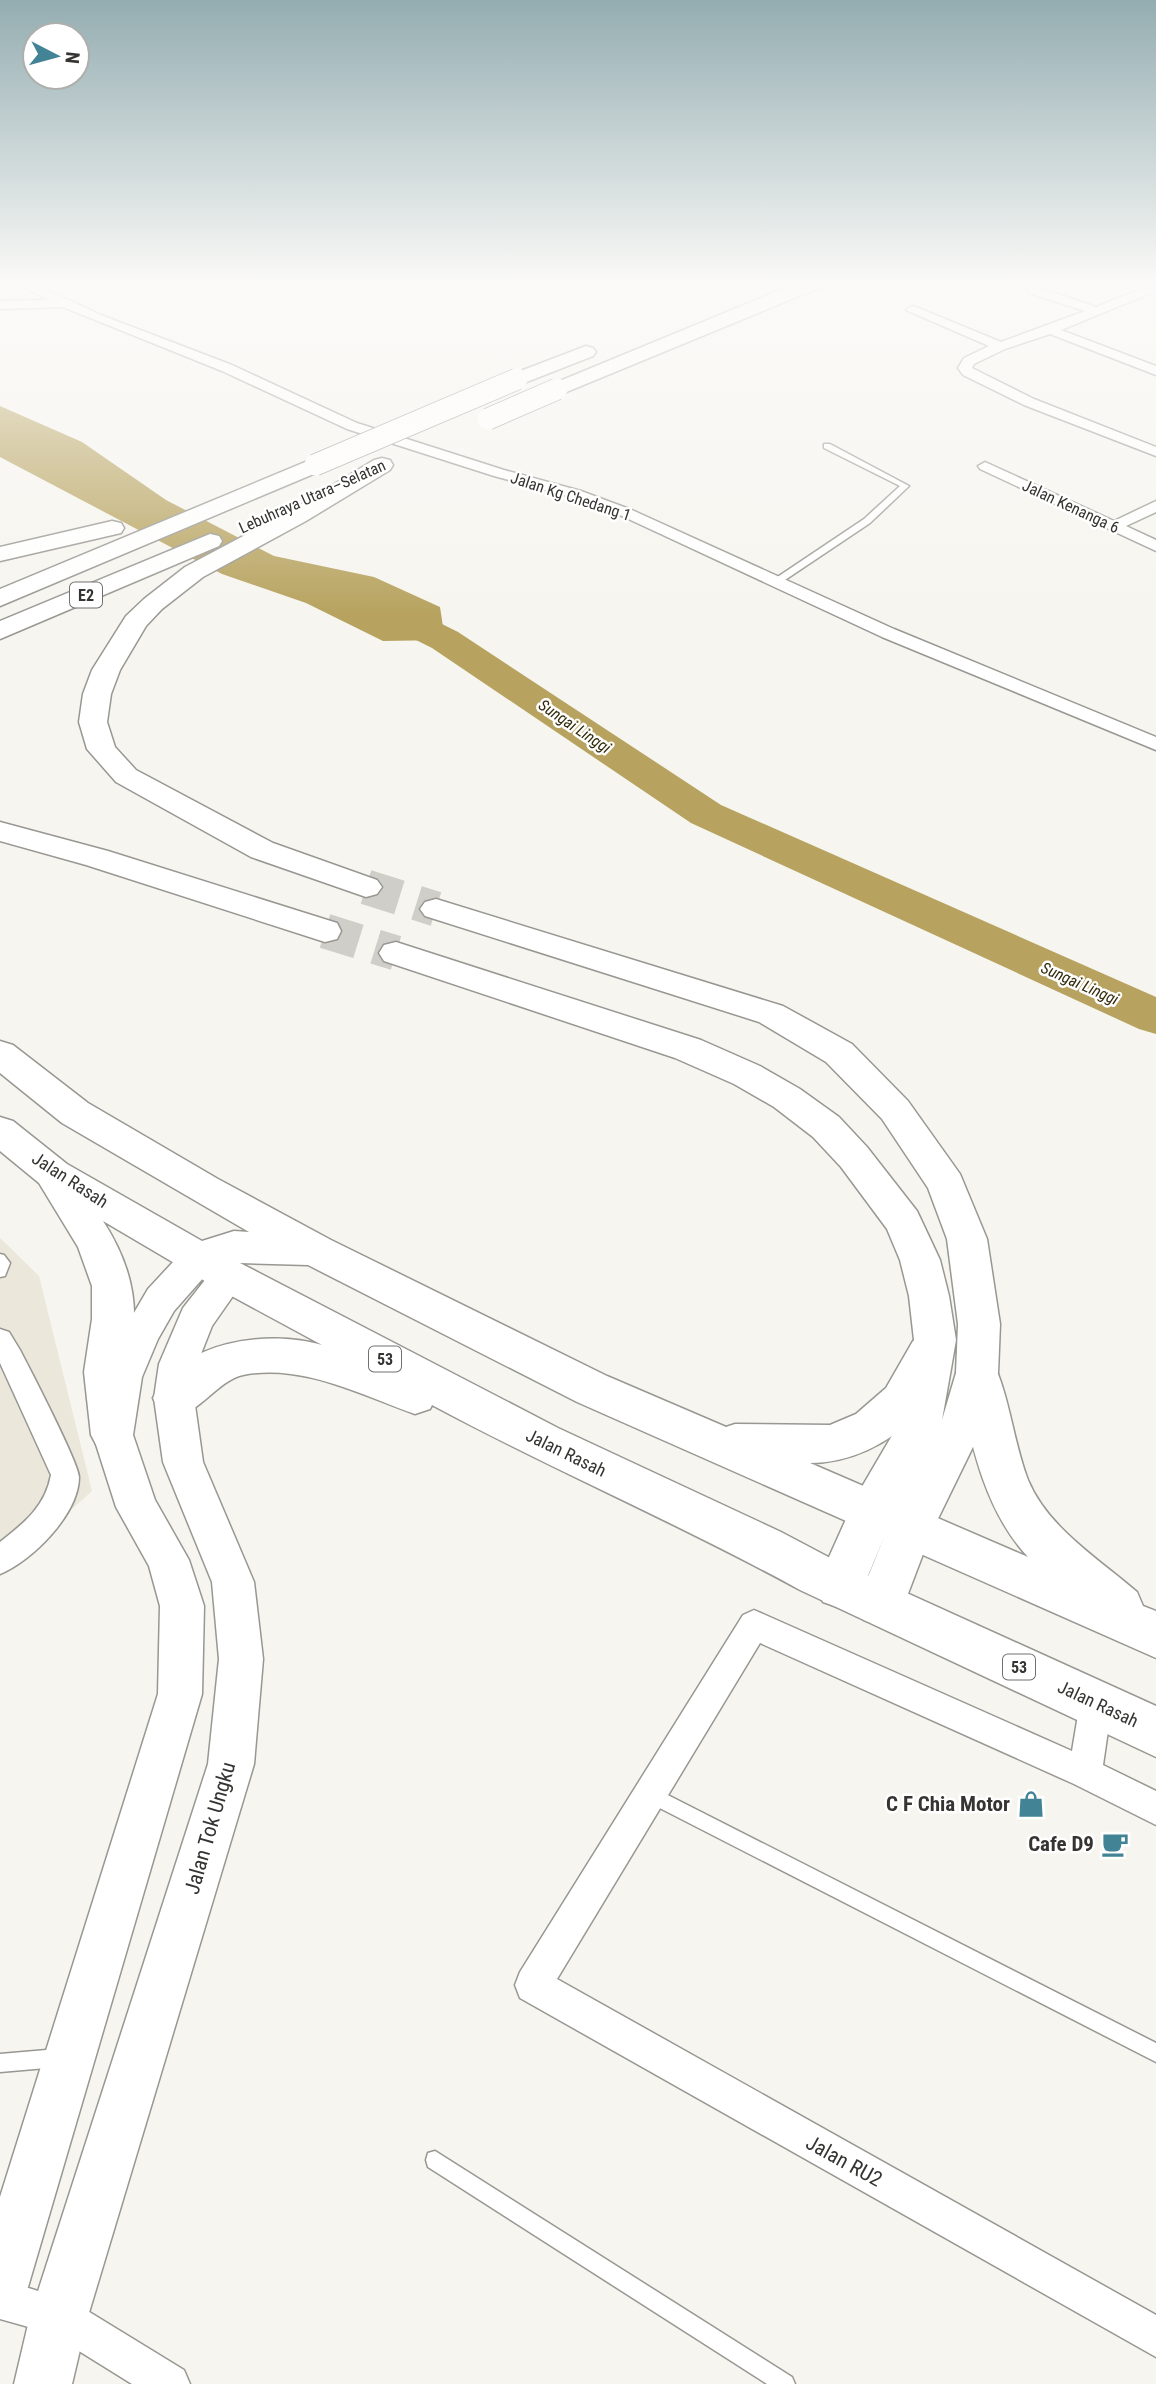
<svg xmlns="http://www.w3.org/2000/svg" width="1156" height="2384" font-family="'Roboto Condensed',sans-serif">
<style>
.built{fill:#ebe8db}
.water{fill:#b7a35f}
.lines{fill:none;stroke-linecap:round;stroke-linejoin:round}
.river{fill:#b7a35f;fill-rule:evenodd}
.motorway-tunnel{stroke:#cfcec9;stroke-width:35;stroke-dasharray:35 18;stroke-linecap:butt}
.service-casing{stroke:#989792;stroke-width:3}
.minor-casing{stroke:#989792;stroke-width:3}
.secondary-casing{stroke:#989792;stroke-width:3}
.trunk-casing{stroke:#989792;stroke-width:3}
.motorway-casing{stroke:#989792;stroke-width:3}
.service{fill:#fff;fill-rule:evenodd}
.minor{fill:#fff;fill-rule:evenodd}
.secondary{fill:#fff;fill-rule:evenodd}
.trunk{fill:#fff;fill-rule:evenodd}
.motorway{fill:#fff;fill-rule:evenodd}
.motorway-bridge-casing{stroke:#989792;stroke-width:23;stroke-linecap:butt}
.motorway-bridge{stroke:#fff;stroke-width:21}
.labels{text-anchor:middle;stroke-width:5;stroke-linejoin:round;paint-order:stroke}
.far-street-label{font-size:16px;fill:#353432;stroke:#fff}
.shield{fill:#fff;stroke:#727170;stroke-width:2}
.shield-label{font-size:16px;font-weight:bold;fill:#353432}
.far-water-label{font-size:16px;font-style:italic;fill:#332a0a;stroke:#fff}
.street-label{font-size:18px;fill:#353432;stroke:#fff}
.near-poi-label{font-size:21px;font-weight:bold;fill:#353432;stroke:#fff;text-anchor:end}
.near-street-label{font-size:21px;fill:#353432;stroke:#fff}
</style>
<rect width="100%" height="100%" fill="#f6f5ef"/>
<path class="built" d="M 0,1238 L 39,1276 L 92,1491 L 0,1574 Z"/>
<path class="water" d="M 0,406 L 82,442 L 166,500 L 274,556 L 374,577 L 440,607 L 445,640 L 383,641 L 306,603 L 222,574 L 0,457 Z"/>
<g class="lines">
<path class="river" d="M 379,596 L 392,599 L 458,632 L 721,805 L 1156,997 L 1156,1034 L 1139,1029 L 691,823 L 432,648 L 366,615 L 361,607 L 366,599 Z"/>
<path class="motorway-tunnel" d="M 366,887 L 436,909
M 325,931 L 396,953"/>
<defs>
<path id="service" d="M 824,444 L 830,444 L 909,486 L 870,523 L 779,584 L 773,584 L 773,580 L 864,519 L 900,486 L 824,448 Z
M 0,1254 L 4,1255 L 10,1263 L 5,1276 L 0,1277 Z
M 652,1787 L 1156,2043 L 1156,2062 L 646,1801 L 644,1795 L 646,1789 Z
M 58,2049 L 64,2052 L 67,2058 L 64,2064 L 58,2067 L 0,2072 L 0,2054 Z
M 435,2151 L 792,2377 L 795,2384 L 767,2384 L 428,2167 L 426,2160 L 428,2153 Z"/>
<path id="minor" d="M 12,281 L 28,281 L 101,315 L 232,365 L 357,423 L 504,470 L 581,491 L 632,510 L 894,629 L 1156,737 L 1156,750 L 882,637 L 622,516 L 571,497 L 494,476 L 347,429 L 222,371 L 63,307 L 0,309 L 0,301 L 48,300 Z
M 1156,283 L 1156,291 L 1061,330 L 1156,366 L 1156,375 L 1050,334 L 1005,349 L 974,364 L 972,368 L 1034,399 L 1156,447 L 1156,456 L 1024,405 L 963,375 L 958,368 L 964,358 L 989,346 L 906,310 L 912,306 L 916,307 L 1001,342 L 1085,311 L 1029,293 L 1029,287 L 1037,287 L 1096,307 Z
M 985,462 L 1114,521 L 1156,501 L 1156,512 L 1126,526 L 1156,540 L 1156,551 L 980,469 L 978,466 Z
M 0,1329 L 9,1332 L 20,1350 C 30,1369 79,1464 79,1477 C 79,1514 32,1561 0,1574 L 0,1542 C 24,1523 45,1507 51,1475 L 0,1363 Z
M 754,1610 L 1072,1751 L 1080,1703 L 1085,1692 L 1096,1687 L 1107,1692 L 1112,1703 L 1103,1765 L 1156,1791 L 1156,1825 L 1074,1784 L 760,1643 L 557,1979 L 1156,2315 L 1156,2357 L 520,1998 L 515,1985 L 520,1972 L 743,1615 Z
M 0,2279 L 73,2302 L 184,2370 L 190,2384 L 132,2384 L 50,2333 L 0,2319 Z"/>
<path id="secondary" d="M 199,1244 L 212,1248 L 217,1258 L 212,1268 L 174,1311 L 158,1339 L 142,1377 L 133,1435 L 155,1500 L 189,1560 L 204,1606 L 202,1694 L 28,2287 L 20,2307 L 0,2315 L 0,2197 L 158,1694 L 160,1606 L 149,1566 L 116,1507 L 93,1435 L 104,1377 L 128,1323 L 148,1289 L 186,1248 Z
M 229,1261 L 242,1266 L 247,1276 L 212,1326 L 197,1364 L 194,1398 L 203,1462 L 254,1582 L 263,1659 L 254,1764 L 88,2316 L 72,2384 L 14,2384 L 30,2316 L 208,1764 L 219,1659 L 212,1582 L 163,1462 L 154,1398 L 159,1364 L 183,1308 L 216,1266 Z"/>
<path id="trunk" d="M 0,1041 L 13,1045 L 88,1103 L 218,1179 L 331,1240 L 607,1376 L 726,1427 L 735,1424 L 830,1425 L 856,1414 L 886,1388 L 913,1341 L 928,1335 L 943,1341 L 949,1353 C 939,1372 929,1399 915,1415 C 889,1445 848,1463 810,1463 L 1028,1557 C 982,1508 970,1436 956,1373 L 962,1360 L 977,1355 L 992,1360 C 1010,1397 1013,1441 1028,1480 C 1048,1528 1099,1559 1137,1592 L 1143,1606 L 1156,1611 L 1156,1658 L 577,1402 L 308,1265 L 240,1263 L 558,1428 L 781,1532 L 834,1560 L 1156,1706 L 1156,1757 L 800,1590 C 680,1524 553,1470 432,1405 L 430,1409 L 415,1414 C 361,1395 302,1363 243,1375 C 218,1380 197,1416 174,1416 C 170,1416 163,1412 159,1411 L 153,1398 C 180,1341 267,1329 322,1345 L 215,1287 L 103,1221 C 122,1250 135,1284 134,1319 C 133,1337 126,1356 126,1374 C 127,1399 140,1425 128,1448 L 113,1454 L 98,1448 L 91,1435 L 84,1372 L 92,1319 L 92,1286 L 78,1247 L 39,1183 L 0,1151 L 0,1117 L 13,1121 L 67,1164 L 202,1241 L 234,1231 L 249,1232 L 62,1123 L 0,1073 Z"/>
<path id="motorway" d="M 802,281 L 828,281 L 826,285 L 564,393 L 550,393 L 546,389 L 550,385 Z
M 586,346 L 593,348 L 596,352 L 593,356 L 524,383 L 510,383 L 507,379 L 510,375 Z
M 315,458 L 323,460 L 326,465 L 323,470 L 0,606 L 0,589 Z
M 382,458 L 390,460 L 393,465 L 390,470 L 306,521 L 203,577 L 162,609 L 146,626 L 120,670 L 111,694 L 107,722 L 115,747 L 136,770 L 273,843 L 377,880 L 382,887 L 377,894 L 366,897 L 251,857 L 116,782 L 87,749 L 79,722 L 83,694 L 92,670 L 126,616 L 144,599 L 185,567 L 290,511 L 374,460 Z
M 112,521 L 121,523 L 124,528 L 121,533 L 0,561 L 0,547 Z
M 210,534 L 219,536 L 222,541 L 219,546 L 0,639 L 0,621 Z
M 0,822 L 108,851 L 337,923 L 341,931 L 337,939 L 325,942 L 86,865 L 0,841 Z
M 436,899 L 783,1006 L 852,1044 L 908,1101 L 960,1174 L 987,1239 L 1000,1324 L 998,1373 L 988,1416 L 931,1533 L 898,1620 L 881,1626 L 864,1620 L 857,1604 L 885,1535 L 857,1602 L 840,1608 L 823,1602 L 816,1586 L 856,1497 L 897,1427 L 914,1340 L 909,1296 L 900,1260 L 887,1229 L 841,1167 L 813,1137 L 774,1107 L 734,1084 L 675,1058 L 384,961 L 379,953 L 384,945 L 396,942 L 701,1040 L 760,1066 L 800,1089 L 839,1117 L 867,1147 L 917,1211 L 940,1260 L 949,1296 L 956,1340 L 942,1420 L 956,1373 L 958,1324 L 947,1239 L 928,1188 L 882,1119 L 826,1062 L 759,1022 L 425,916 L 420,909 L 425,902 Z"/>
</defs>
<use href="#service" class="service-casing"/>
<use href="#minor" class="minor-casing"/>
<use href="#secondary" class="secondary-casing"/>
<use href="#trunk" class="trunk-casing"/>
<use href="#motorway" class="motorway-casing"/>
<use href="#service" class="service"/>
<use href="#minor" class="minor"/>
<use href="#secondary" class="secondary"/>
<use href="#trunk" class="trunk"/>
<use href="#motorway" class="motorway"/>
<defs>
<path id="motorway-bridge" d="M 488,419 L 557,389
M 315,465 L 517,379"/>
</defs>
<use href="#motorway-bridge" class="motorway-bridge-casing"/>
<use href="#motorway-bridge" class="motorway-bridge"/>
</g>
<linearGradient id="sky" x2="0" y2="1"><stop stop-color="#94adb1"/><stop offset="0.46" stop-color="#fbfaf8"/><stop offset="1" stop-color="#fbfaf8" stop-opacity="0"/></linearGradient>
<rect width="1156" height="615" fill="url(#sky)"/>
<defs>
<symbol id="shop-bare" viewBox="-9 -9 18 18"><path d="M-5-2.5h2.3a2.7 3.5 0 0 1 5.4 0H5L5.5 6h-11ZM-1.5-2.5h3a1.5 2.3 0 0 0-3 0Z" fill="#428396" stroke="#fff" stroke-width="2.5" paint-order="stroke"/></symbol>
<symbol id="cafe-bare" viewBox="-9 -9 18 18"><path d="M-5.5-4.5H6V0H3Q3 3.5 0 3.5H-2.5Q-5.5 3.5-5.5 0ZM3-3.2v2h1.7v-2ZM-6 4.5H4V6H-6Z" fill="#428396" stroke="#fff" stroke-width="2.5" paint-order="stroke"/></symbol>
</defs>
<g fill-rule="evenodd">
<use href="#shop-bare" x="1012" y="1785" width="38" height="38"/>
<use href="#cafe-bare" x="1096" y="1825" width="38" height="38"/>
</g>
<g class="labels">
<g class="far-street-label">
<text transform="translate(312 496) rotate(-24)" y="6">Lebuhraya Utara–Selatan</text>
<text transform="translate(571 496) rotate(18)" y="6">Jalan Kg Chedang 1</text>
<text transform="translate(1071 506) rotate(25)" y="6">Jalan Kenanga 6</text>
</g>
<g class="shield">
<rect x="70" y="582.5" width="32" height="25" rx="5"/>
<rect x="369" y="1346.5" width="32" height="25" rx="5"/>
<rect x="1003" y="1654.5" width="32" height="25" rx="5"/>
</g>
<g class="shield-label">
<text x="86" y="601">E2</text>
<text x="385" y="1365">53</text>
<text x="1019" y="1673">53</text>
</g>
<g class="far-water-label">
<text transform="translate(575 726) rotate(34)" y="6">Sungai Linggi</text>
<text transform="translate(1080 983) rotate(24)" y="6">Sungai Linggi</text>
</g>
<g class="street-label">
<text transform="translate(70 1180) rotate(33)" y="6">Jalan Rasah</text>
<text transform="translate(566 1453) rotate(26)" y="6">Jalan Rasah</text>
<text transform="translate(1098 1704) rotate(25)" y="6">Jalan Rasah</text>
</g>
<g class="near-poi-label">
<text x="1010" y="1811">C F Chia Motor</text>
<text x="1094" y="1851">Cafe D9</text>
</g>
<g class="near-street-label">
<text transform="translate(210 1828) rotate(-74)" y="7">Jalan Tok Ungku</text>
<text transform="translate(844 2161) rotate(29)" y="7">Jalan RU2</text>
</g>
</g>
<g transform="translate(56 56) rotate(96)"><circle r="33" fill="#ffffff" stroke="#aeaead" stroke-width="2"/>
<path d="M0-5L12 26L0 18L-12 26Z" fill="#428396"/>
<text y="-10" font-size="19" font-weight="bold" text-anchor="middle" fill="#353432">N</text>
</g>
</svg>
